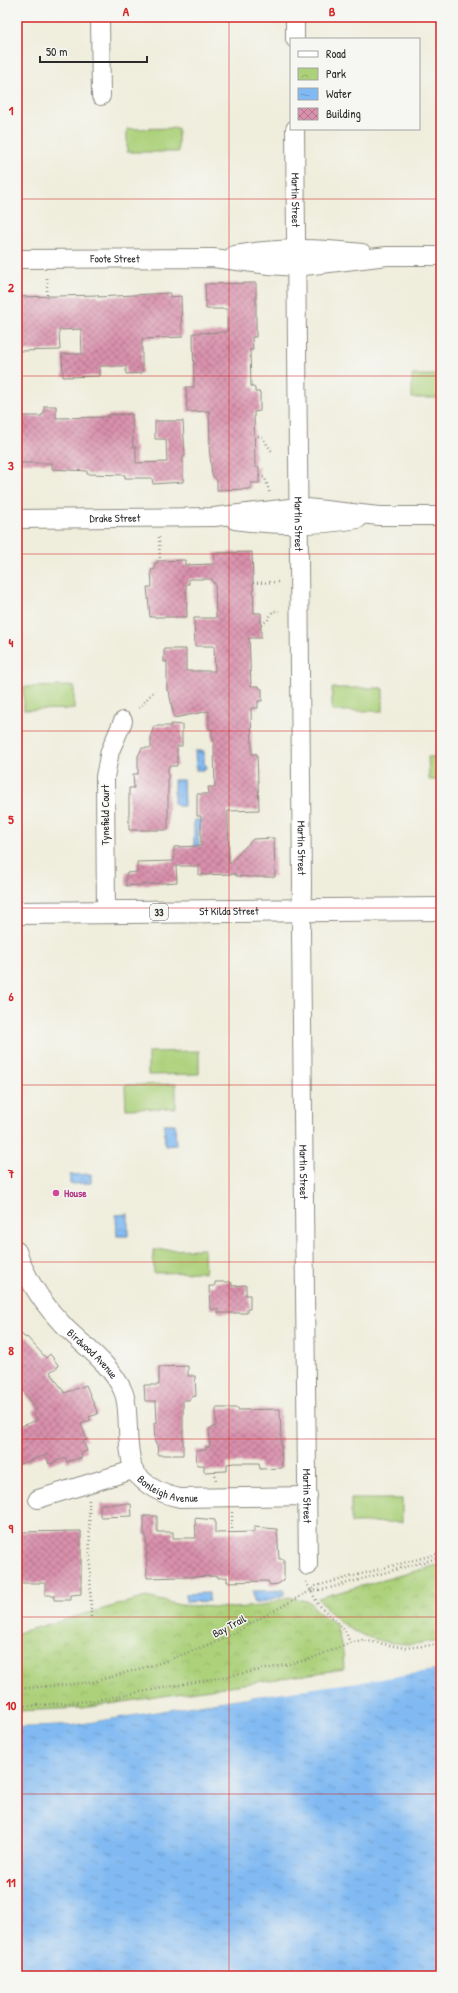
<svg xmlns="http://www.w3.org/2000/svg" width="458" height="1993" font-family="'Patrick Hand',sans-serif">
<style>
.park{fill:url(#park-crowns);stroke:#6c7e52}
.pitch{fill:#acd17a;stroke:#6c7e52}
.water{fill:url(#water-ripples);stroke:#56728e}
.pier{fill:#efeddb}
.building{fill:url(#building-cross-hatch)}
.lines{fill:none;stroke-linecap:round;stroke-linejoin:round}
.minor-casing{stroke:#8d8c83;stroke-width:20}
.major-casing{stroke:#8d8c83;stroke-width:24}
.path{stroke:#8d8c83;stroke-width:2.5;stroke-dasharray:1 3;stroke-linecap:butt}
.minor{stroke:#fff;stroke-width:18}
.major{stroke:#fff;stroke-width:22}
.grid{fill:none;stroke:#d62828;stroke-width:1;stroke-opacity:0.55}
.hotel-dot{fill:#d1479c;stroke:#f6f6f2;stroke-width:1.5}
.labels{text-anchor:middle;stroke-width:3;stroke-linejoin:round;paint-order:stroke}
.shield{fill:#f6f6f2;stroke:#686867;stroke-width:1}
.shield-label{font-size:10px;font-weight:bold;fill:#2b2b2b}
.street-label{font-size:11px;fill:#2b2b2b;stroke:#f6f6f2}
.hotel-label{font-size:11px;font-weight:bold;fill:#b23c85;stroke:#f6f6f2;text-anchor:start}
.neatline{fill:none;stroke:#d62828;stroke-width:1.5}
.grid-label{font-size:13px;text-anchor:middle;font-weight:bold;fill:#d62828}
</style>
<defs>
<pattern id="park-crowns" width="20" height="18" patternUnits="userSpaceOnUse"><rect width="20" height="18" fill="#acd17a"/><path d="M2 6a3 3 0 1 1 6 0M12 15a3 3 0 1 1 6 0" fill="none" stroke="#94b46a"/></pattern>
<pattern id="water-ripples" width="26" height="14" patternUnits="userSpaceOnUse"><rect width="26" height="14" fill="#81baf2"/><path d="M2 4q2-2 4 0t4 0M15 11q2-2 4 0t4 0" fill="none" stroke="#6a97c4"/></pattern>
<pattern id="building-cross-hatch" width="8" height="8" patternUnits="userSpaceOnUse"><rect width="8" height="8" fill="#d990ac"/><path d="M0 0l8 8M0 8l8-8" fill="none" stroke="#b0768c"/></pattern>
</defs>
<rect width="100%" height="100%" fill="#f6f6f2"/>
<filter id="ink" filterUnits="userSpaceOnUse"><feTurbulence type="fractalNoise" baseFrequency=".025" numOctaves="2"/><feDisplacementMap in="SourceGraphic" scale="8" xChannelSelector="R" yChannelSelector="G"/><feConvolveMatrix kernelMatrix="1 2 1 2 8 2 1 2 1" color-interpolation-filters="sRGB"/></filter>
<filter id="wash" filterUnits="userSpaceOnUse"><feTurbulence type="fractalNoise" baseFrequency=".012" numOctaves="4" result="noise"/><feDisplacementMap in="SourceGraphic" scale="16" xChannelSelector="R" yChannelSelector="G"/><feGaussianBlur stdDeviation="0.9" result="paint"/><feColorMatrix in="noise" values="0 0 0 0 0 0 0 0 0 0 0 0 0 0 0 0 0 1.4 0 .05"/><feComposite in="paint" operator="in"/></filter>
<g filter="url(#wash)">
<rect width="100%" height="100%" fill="#efeddb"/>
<path class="park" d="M 441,1564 L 441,1640 C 429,1641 416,1645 404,1644 C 368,1642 339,1628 318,1598 Z
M 146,1597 L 180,1605 L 234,1608 L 261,1606 L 288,1597 L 310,1602 L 318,1612 L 336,1624 L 343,1652 L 344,1669 L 83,1708 L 17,1711 L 17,1633 Z"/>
<path class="pitch" d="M 178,128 L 178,152 L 127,152 L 127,129 Z
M 412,375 L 441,375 L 441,398 L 412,398 Z
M 74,686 L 74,709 L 24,710 L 23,687 Z
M 332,688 L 383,688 L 383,711 L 332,711 Z
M 428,757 L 441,757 L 441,780 L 429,780 Z
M 199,1051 L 199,1074 L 148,1075 L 148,1052 Z
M 176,1084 L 176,1108 L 126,1109 L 125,1085 Z
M 204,1249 L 205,1272 L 154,1273 L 153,1250 Z
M 351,1499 L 402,1499 L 402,1522 L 351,1523 Z"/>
<path class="water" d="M 195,751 L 204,751 L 204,763 L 207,766 L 204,770 L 196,770 Z
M 174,780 L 183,780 L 184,806 L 178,806 L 174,803 Z
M 194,820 L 203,820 L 203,829 L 198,829 L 199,846 L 194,846 Z
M 164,1124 L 175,1124 L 176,1145 L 165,1146 Z
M 91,1174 L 91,1183 L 70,1184 L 70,1175 Z
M 128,1214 L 128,1236 L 117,1236 L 116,1215 Z
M 284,1590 L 284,1595 L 260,1603 L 254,1603 L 253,1591 Z
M 209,1593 L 209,1601 L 186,1602 L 186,1594 Z
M 441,1669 L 441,1976 L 17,1976 L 17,1727 L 72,1725 L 234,1699 Z"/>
<path class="pier" d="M 441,1667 L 441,1669 L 381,1679 L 234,1699 L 72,1725 L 17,1727 L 18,1725 L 71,1723 L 234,1697 Z"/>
<g id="blocks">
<path class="building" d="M 256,283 L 256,337 L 252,337 L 253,350 L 250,350 L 251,386 L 255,388 L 255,392 L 260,392 L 260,411 L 254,412 L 255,467 L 259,467 L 259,483 L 251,483 L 251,489 L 217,490 L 217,480 L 212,475 L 209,446 L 210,446 L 209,411 L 187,412 L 186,387 L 194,387 L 193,333 L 227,332 L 227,309 L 206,309 L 205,284 Z
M 170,293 L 170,297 L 181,296 L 182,337 L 142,339 L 142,373 L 126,374 L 126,366 L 100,366 L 100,376 L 63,377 L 62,354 L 82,354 L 81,329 L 59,330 L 60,350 L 17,351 L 17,297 L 98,295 L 98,297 Z
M 44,406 L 56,406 L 56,418 L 108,417 L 108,415 L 132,414 L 133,447 L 136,447 L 136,463 L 167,462 L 166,439 L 155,439 L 155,421 L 183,421 L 185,456 L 183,456 L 183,482 L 153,484 L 152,478 L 125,478 L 125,475 L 87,474 L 87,471 L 52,469 L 52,463 L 17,463 L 17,416 L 42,416 L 42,414 L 44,414 Z
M 252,552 L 254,613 L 261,613 L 261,638 L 249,638 L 251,686 L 259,686 L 259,688 L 262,689 L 262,701 L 258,701 L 258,708 L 251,708 L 252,754 L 257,754 L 259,810 L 228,811 L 229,864 L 253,839 L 274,838 L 275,877 L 250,877 L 236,876 L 236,874 L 199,875 L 199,866 L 176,866 L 177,882 L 126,886 L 126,873 L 137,872 L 137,862 L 174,861 L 174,847 L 201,846 L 201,816 L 197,816 L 197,794 L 209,794 L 208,787 L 215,787 L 214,746 L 214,740 L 212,740 L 212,729 L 209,729 L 209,711 L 174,718 L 169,691 L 167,691 L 167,661 L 164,662 L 164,649 L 186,649 L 186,671 L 215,671 L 214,646 L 195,646 L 194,618 L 216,618 L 215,583 L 213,583 L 212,579 L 189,579 L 189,584 L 186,584 L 187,617 L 150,617 L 147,587 L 152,587 L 151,570 L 155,569 L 155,563 L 158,563 L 157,561 L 185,560 L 185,565 L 215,564 L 214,553 Z
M 171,724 L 182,725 L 182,746 L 177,746 L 177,766 L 169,766 L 168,768 L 168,830 L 129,830 L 129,788 L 134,788 L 133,774 L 138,774 L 138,756 L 142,748 L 151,748 L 151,735 L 154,726 L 171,726 Z
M 215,1282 L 231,1282 L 232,1286 L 246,1285 L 246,1295 L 250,1295 L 250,1309 L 247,1309 L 247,1313 L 218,1313 L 218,1309 L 210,1309 L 209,1286 L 215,1286 Z
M 17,1331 L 26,1338 L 27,1337 L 46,1358 L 50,1354 L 59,1366 L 50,1372 L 65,1393 L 86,1385 L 98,1414 L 89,1417 L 91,1420 L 81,1424 L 87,1440 L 83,1441 L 87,1451 L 81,1453 L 82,1457 L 67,1462 L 66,1458 L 49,1464 L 46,1455 L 17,1465 L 17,1428 L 37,1420 L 33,1410 L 37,1409 L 17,1382 Z
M 188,1366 L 188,1376 L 195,1376 L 196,1396 L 191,1397 L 189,1400 L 183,1400 L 183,1455 L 158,1455 L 157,1443 L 155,1443 L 154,1423 L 157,1423 L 156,1401 L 145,1401 L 144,1385 L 159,1385 L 159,1367 Z
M 216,1408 L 238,1408 L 238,1410 L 280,1409 L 282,1468 L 260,1469 L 259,1463 L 234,1463 L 227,1464 L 227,1471 L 204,1472 L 204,1465 L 197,1465 L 196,1450 L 206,1450 L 206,1447 L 210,1447 L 209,1429 L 216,1426 Z
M 100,1504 L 131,1504 L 132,1516 L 100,1517 Z
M 144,1516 L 157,1516 L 157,1532 L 173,1532 L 173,1538 L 196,1538 L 195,1518 L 215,1520 L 215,1533 L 254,1532 L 254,1527 L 277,1529 L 279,1559 L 284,1559 L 284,1580 L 278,1584 L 270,1585 L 268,1581 L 227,1582 L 227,1577 L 218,1578 L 218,1576 L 147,1578 L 146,1535 L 144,1535 Z
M 81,1531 L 81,1594 L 71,1595 L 71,1600 L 54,1600 L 54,1595 L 45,1595 L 45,1583 L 17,1583 L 17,1532 Z"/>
</g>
</g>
<g filter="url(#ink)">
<use href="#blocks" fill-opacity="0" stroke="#8d8c83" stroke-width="1"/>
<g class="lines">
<defs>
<g id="minor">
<path d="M 100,17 L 101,96"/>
<path d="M 295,17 L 295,39"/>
<path id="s1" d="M 295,129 L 302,885 L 301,931 L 308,1566"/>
<path d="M 234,255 C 281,247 314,248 362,253"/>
<path id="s2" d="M 17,259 L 213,258 L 269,265 L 296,267 L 387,256 L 441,256"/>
<path id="s3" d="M 17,519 L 214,517 L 298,507 L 379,516 L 441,516"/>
<path d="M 235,520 C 276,526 316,526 358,519"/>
<path d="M 106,913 L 105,777 L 110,751 L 123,721"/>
<path id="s4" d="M 17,1251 C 26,1279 44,1305 64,1326 C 84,1346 111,1364 123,1391 C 128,1402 127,1416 128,1428 C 128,1442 130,1456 133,1470"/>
<path id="s5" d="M 38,1499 L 133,1470 C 146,1486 160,1494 180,1498 L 308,1496"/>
</g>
<g id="major">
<path id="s6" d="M 17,913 L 441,909"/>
</g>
</defs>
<use href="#minor" class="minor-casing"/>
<use href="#major" class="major-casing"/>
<path class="path" d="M 47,278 L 47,296
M 254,435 L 262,437 L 273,453
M 259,476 L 265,478 L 270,494
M 159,537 L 160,561
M 253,583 L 279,582
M 261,624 L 267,621 L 273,611 L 279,611
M 139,708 L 155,690
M 215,1471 L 216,1481
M 89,1500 L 91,1618
M 232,1512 L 232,1532
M 311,1591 L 326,1589 L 441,1557
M 350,1643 L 362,1640 L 405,1648 L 441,1644
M 17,1689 L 93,1682 L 160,1663 L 221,1640 L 310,1591 L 316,1586 L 441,1553
M 17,1707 L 91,1701 L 261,1670 L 307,1660 L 350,1643 L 345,1630 L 318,1604 L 305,1580"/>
<use href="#minor" class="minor"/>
<use href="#major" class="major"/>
</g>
</g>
<path class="grid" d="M 229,17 L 229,1976M 17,199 L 441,199M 17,376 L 441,376M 17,554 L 441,554M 17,731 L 441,731M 17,908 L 441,908M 17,1085 L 441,1085M 17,1262 L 441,1262M 17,1439 L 441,1439M 17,1617 L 441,1617M 17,1794 L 441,1794"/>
<circle class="hotel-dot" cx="56" cy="1193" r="4"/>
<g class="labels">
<rect class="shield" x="150" y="904" width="18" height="16" rx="3"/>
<g class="shield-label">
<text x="159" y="916">33</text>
</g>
<g class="street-label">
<text dy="4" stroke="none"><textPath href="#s1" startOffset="71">Martin Street</textPath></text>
<text dy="4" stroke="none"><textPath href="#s2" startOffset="98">Foote Street</textPath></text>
<text dy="4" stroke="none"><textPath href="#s3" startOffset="98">Drake Street</textPath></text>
<text dy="4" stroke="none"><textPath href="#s1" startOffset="395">Martin Street</textPath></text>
<text transform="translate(105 815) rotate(-90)" y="4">Tynefield Court</text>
<text dy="4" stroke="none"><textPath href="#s1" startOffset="719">Martin Street</textPath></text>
<text dy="4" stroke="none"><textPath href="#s6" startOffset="212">St Kilda Street</textPath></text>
<text dy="4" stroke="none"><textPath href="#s1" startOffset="1043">Martin Street</textPath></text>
<text dy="4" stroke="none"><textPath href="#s4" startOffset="129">Birdwood Avenue</textPath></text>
<text dy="4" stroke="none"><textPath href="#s5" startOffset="141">Bonleigh Avenue</textPath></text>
<text dy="4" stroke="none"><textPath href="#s1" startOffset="1367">Martin Street</textPath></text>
<text transform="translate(229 1626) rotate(-28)" y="4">Bay Trail</text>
</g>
<g class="hotel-label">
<text x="64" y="1197">House</text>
</g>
</g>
<rect width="458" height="1993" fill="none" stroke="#f6f6f2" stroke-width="44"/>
<rect x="290" y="38" width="130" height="92" fill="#f6f6f2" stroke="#a5a5a2"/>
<rect x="298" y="51" width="20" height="6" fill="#ffffff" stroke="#a5a5a2"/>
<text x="326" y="58" font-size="12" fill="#2b2b2b">Road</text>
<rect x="298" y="68" width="20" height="12" fill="url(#park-crowns)" stroke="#a5a5a2"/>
<text x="326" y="78" font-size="12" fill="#2b2b2b">Park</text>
<rect x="298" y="88" width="20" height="12" fill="url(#water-ripples)" stroke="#a5a5a2"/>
<text x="326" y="98" font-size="12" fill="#2b2b2b">Water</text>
<rect x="298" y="108" width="20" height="12" fill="url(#building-cross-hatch)" stroke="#a5a5a2"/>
<text x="326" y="118" font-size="12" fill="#2b2b2b">Building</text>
<path d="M40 56v6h107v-6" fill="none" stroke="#2b2b2b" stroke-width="2"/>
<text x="46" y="56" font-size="12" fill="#2b2b2b" stroke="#f6f6f2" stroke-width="3" paint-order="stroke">50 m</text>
<rect x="22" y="22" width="414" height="1949" class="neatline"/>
<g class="grid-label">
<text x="126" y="16">A</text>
<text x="332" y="16">B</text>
<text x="11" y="115">1</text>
<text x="11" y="292">2</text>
<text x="11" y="470">3</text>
<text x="11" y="647">4</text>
<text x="11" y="824">5</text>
<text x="11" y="1001">6</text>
<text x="11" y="1178">7</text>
<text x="11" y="1355">8</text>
<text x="11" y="1533">9</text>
<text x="11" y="1710">10</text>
<text x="11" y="1887">11</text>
</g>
</svg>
